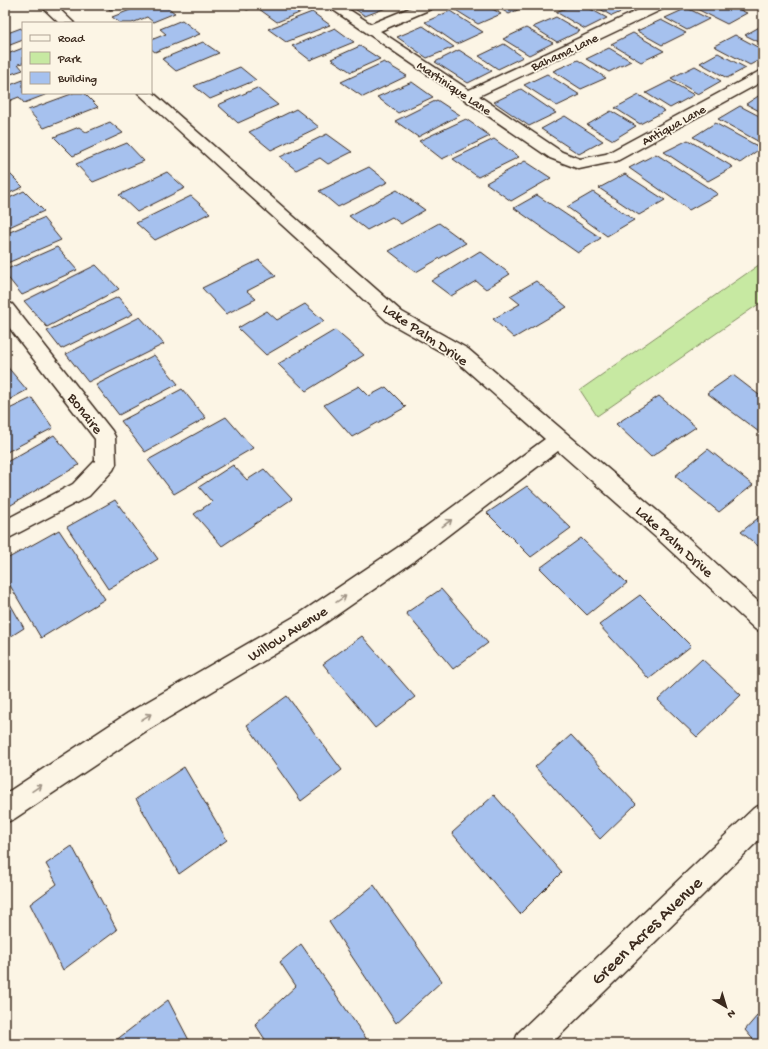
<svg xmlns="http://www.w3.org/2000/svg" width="768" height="1049" font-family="'Gochi Hand',sans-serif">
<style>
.green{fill:#c7e9a2;stroke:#818a60}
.building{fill:#a6c1ee;stroke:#3b2a1e}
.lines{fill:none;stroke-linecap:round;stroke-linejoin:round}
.street-casing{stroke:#3b2a1e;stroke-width:3}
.street{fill:#fcf5e5;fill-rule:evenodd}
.oneway{stroke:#9c9082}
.labels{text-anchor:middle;stroke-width:3.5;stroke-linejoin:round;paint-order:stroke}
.far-street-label{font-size:13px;fill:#3b2a1e;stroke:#fcf5e5}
.street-label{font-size:15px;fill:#3b2a1e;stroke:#fcf5e5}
.near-street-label{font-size:18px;fill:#3b2a1e;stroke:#fcf5e5}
</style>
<rect width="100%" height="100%" fill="#fcf5e5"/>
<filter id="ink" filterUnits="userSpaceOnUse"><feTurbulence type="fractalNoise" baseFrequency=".025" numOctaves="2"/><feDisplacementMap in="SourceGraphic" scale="8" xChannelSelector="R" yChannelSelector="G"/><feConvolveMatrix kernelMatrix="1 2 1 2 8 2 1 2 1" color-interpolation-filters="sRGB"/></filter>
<g filter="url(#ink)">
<path class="green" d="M 763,262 L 763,301 L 597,416 L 580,390 Z"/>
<path class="building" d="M 104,5 L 123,5 L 110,10 Z
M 143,5 L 164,5 L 175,13 L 153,22 L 147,17 L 132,23 L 120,23 L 112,17 Z
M 240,5 L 259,5 L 247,10 Z
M 270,5 L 303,5 L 309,9 L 277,22 L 259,9 Z
M 349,5 L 390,5 L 391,6 L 365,16 Z
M 463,5 L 486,5 L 501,14 L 478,24 L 454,9 Z
M 494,5 L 528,5 L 509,14 Z
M 573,5 L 583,5 L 607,18 L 585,29 L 556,12 Z
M 593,5 L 632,5 L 634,6 L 612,16 Z
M 693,5 L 729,5 L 747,13 L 727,24 L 691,6 Z
M 687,8 L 709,19 L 687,30 L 665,18 Z
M 450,11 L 483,32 L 457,44 L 425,22 Z
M 312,12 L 330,25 L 286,42 L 268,29 Z
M 556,17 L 580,31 L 557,42 L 533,27 Z
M 182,20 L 200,34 L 155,52 L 151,49 L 151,40 L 166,34 L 160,29 Z
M 661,20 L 686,33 L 662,45 L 637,31 Z
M 763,25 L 763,44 L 745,35 Z
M 423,26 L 454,47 L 427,58 L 397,37 Z
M 21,28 L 23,31 L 23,40 L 5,47 L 5,34 Z
M 335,28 L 354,42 L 310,60 L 292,46 Z
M 526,28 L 553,43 L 529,55 L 503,39 Z
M 633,33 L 664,51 L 641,62 L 611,44 Z
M 735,35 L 763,50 L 763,58 L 750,65 L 714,46 Z
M 203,42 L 219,53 L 176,71 L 162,59 Z
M 504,44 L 523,57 L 498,69 L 479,56 Z
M 360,46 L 380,59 L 351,72 L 331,59 Z
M 23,48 L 23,63 L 18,64 L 23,70 L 5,76 L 5,55 Z
M 609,48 L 631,61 L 609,72 L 586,59 Z
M 459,50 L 492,71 L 468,83 L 435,62 Z
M 718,53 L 746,68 L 727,78 L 700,63 Z
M 578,60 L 606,78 L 581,89 L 553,71 Z
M 384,62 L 407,76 L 363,97 L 341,82 Z
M 695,66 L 721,81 L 698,94 L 671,78 Z
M 240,67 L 256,80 L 210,99 L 194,86 Z
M 547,74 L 580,95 L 557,106 L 524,85 Z
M 23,80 L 23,93 L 50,93 L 24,103 L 19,97 L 6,102 L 5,87 Z
M 670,81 L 694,95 L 670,108 L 646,93 Z
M 412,82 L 433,97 L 398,113 L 377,97 Z
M 257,88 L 278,105 L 238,123 L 218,105 Z
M 521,89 L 556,113 L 529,126 L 494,102 Z
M 74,93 L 84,93 L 98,107 L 44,128 L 28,110 Z
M 763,93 L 763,113 L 746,104 Z
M 639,95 L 665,111 L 640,124 L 615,108 Z
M 437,100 L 460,115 L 418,137 L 395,121 Z
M 740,106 L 763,118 L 763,144 L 718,119 Z
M 296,109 L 319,127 L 271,150 L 249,132 Z
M 611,111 L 636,126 L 613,140 L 587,125 Z
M 565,116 L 603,141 L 579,154 L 541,129 Z
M 466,119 L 490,136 L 442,159 L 419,141 Z
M 110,122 L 123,133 L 73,156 L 54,137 L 79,127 L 86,132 Z
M 715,123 L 761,148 L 740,163 L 693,137 Z
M 327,134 L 352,152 L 328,164 L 320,158 L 296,170 L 280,157 Z
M 494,139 L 519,157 L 478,177 L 453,159 Z
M 688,140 L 733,167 L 708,181 L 664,152 Z
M 127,143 L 144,161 L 93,182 L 76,164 Z
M 656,154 L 718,194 L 689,210 L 629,168 Z
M 525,161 L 551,178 L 511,201 L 486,183 Z
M 369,167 L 388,182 L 338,207 L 319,191 Z
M 5,169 L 23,187 L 5,195 Z
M 167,172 L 185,188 L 137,212 L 119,195 Z
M 625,174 L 665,200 L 639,215 L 599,188 Z
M 397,190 L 425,210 L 401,224 L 392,217 L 367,230 L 349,216 Z
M 24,191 L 44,211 L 5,229 L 5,200 Z
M 593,192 L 634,220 L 607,236 L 567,207 Z
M 537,195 L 601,238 L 578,253 L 514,208 Z
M 191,196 L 210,213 L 155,240 L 136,223 Z
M 43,218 L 61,240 L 5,264 L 5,234 Z
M 439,223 L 466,243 L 416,272 L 389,251 Z
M 57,247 L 77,270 L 22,295 L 5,274 L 5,270 Z
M 480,251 L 510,274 L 486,289 L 476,281 L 451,296 L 431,281 Z
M 259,260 L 276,276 L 247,291 L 256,299 L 226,314 L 202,288 Z
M 96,265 L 119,289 L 47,327 L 24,301 Z
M 536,281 L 567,307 L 514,338 L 493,319 L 520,304 L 510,296 Z
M 118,297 L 133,314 L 61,349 L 47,331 Z
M 305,304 L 324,321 L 266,355 L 238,328 L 267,311 L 277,320 Z
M 140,317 L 164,344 L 88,382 L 66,354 Z
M 335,330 L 364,355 L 306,391 L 278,364 Z
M 154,355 L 178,384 L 119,415 L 96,385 Z
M 5,364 L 27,390 L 5,402 Z
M 733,375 L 763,398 L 763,435 L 707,393 Z
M 359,386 L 369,396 L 386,387 L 406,407 L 352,437 L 324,405 Z
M 182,389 L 206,418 L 145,452 L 121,421 Z
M 659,396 L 696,427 L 651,457 L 616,424 Z
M 32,398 L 53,428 L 5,453 L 5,411 Z
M 226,417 L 253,448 L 174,494 L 148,460 Z
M 54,435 L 79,465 L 6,508 L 5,463 Z
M 708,449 L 753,485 L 719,512 L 675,476 Z
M 233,465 L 247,480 L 264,469 L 292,499 L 222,546 L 194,514 L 212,502 L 199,487 Z
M 527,486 L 571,528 L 531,557 L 487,513 Z
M 115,500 L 158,559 L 108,589 L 67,527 Z
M 763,514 L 763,550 L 741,532 Z
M 59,530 L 105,599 L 41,638 L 5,577 L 5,560 Z
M 581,538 L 627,583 L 587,615 L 540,568 Z
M 441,589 L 488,643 L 453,669 L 406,613 Z
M 5,595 L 24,628 L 5,640 Z
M 640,595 L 691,646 L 649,679 L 599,625 Z
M 362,636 L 415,697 L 375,728 L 323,664 Z
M 702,659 L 741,695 L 697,737 L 658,700 Z
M 287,696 L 342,770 L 301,801 L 247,725 Z
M 571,735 L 636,804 L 600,839 L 535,767 Z
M 184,767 L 227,840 L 179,874 L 136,799 Z
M 494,795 L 562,872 L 520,914 L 452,833 Z
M 72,846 L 117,930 L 63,970 L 30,904 L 57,884 L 46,864 Z
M 374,885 L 442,981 L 396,1023 L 329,922 Z
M 301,944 L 370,1044 L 334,1044 L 330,1039 L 325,1044 L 268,1044 L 255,1024 L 296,986 L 280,962 Z
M 168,1000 L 191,1044 L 111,1044 Z
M 763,1009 L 763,1044 L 757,1044 L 745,1030 Z"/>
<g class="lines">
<defs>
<path id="street" d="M 40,5 L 55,5 L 74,23 L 59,23 Z
M 326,5 L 342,5 L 371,24 L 417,5 L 435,5 L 433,8 L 380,31 L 469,90 L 649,5 L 667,5 L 665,8 L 479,96 L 562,152 L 580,159 L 606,154 L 758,72 L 763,71 L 763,81 L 617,161 L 579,169 L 550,158 Z
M 151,91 L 402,312 L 468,349 L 676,527 L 763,606 L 763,632 L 755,629 L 660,541 L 558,451 L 413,562 L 315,630 L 146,731 L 14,819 L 5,823 L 5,794 L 128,713 L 299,614 L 397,548 L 545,439 L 454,359 L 388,322 L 138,93 L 151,93 Z
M 5,302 L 12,304 L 112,431 L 115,437 L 116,464 L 113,470 L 89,496 L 5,540 L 5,520 L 73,484 L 95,461 L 95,439 L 5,322 Z
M 763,804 L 763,836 L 551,1044 L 514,1044 L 518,1033 L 754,808 Z"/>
</defs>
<use href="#street" class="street-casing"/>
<use href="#street" class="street"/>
</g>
<defs><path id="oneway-shaft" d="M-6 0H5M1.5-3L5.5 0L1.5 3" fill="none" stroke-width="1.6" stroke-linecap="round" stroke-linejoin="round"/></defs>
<g class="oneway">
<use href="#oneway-shaft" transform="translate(447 523) rotate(-37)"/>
<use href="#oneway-shaft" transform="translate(341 599) rotate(-34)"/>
<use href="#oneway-shaft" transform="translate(146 717) rotate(-31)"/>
<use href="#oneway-shaft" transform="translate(37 788) rotate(-34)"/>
</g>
</g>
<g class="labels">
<g class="far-street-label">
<text transform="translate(564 51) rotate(-25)" y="5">Bahama Lane</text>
<text transform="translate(455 87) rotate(34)" y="5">Martinique Lane</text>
<text transform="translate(673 124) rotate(-29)" y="5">Antiqua Lane</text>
</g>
<g class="street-label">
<text transform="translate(426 334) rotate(34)" y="5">Lake Palm Drive</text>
<text transform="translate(86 413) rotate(52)" y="5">Bonaire</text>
<text transform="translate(675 541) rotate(42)" y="5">Lake Palm Drive</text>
<text transform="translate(287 633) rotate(-32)" y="5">Willow Avenue</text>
</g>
<g class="near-street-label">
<text transform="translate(646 930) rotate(-44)" y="6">Green Acres Avenue</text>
</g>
</g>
<rect width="768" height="1049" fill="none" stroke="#fcf5e5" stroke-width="20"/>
<rect x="10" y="10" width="748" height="1029" fill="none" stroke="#3b2a1e" stroke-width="1.5" filter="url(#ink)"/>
<rect x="22" y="22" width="130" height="72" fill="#fcf5e5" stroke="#afa495"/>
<rect x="30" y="35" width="20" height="6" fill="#fcf5e5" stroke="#afa495"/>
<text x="58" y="42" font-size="12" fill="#3b2a1e">Road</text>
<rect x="30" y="52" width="20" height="12" fill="#c7e9a2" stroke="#afa495"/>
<text x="58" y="62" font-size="12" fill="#3b2a1e">Park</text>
<rect x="30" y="72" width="20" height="12" fill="#a6c1ee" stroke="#afa495"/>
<text x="58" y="82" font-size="12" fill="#3b2a1e">Building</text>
<g transform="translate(726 1007) rotate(142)" stroke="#fcf5e5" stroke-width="3" paint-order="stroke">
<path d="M0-3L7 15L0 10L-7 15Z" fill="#3b2a1e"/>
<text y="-6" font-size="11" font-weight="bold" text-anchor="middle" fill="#3b2a1e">N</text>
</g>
</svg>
